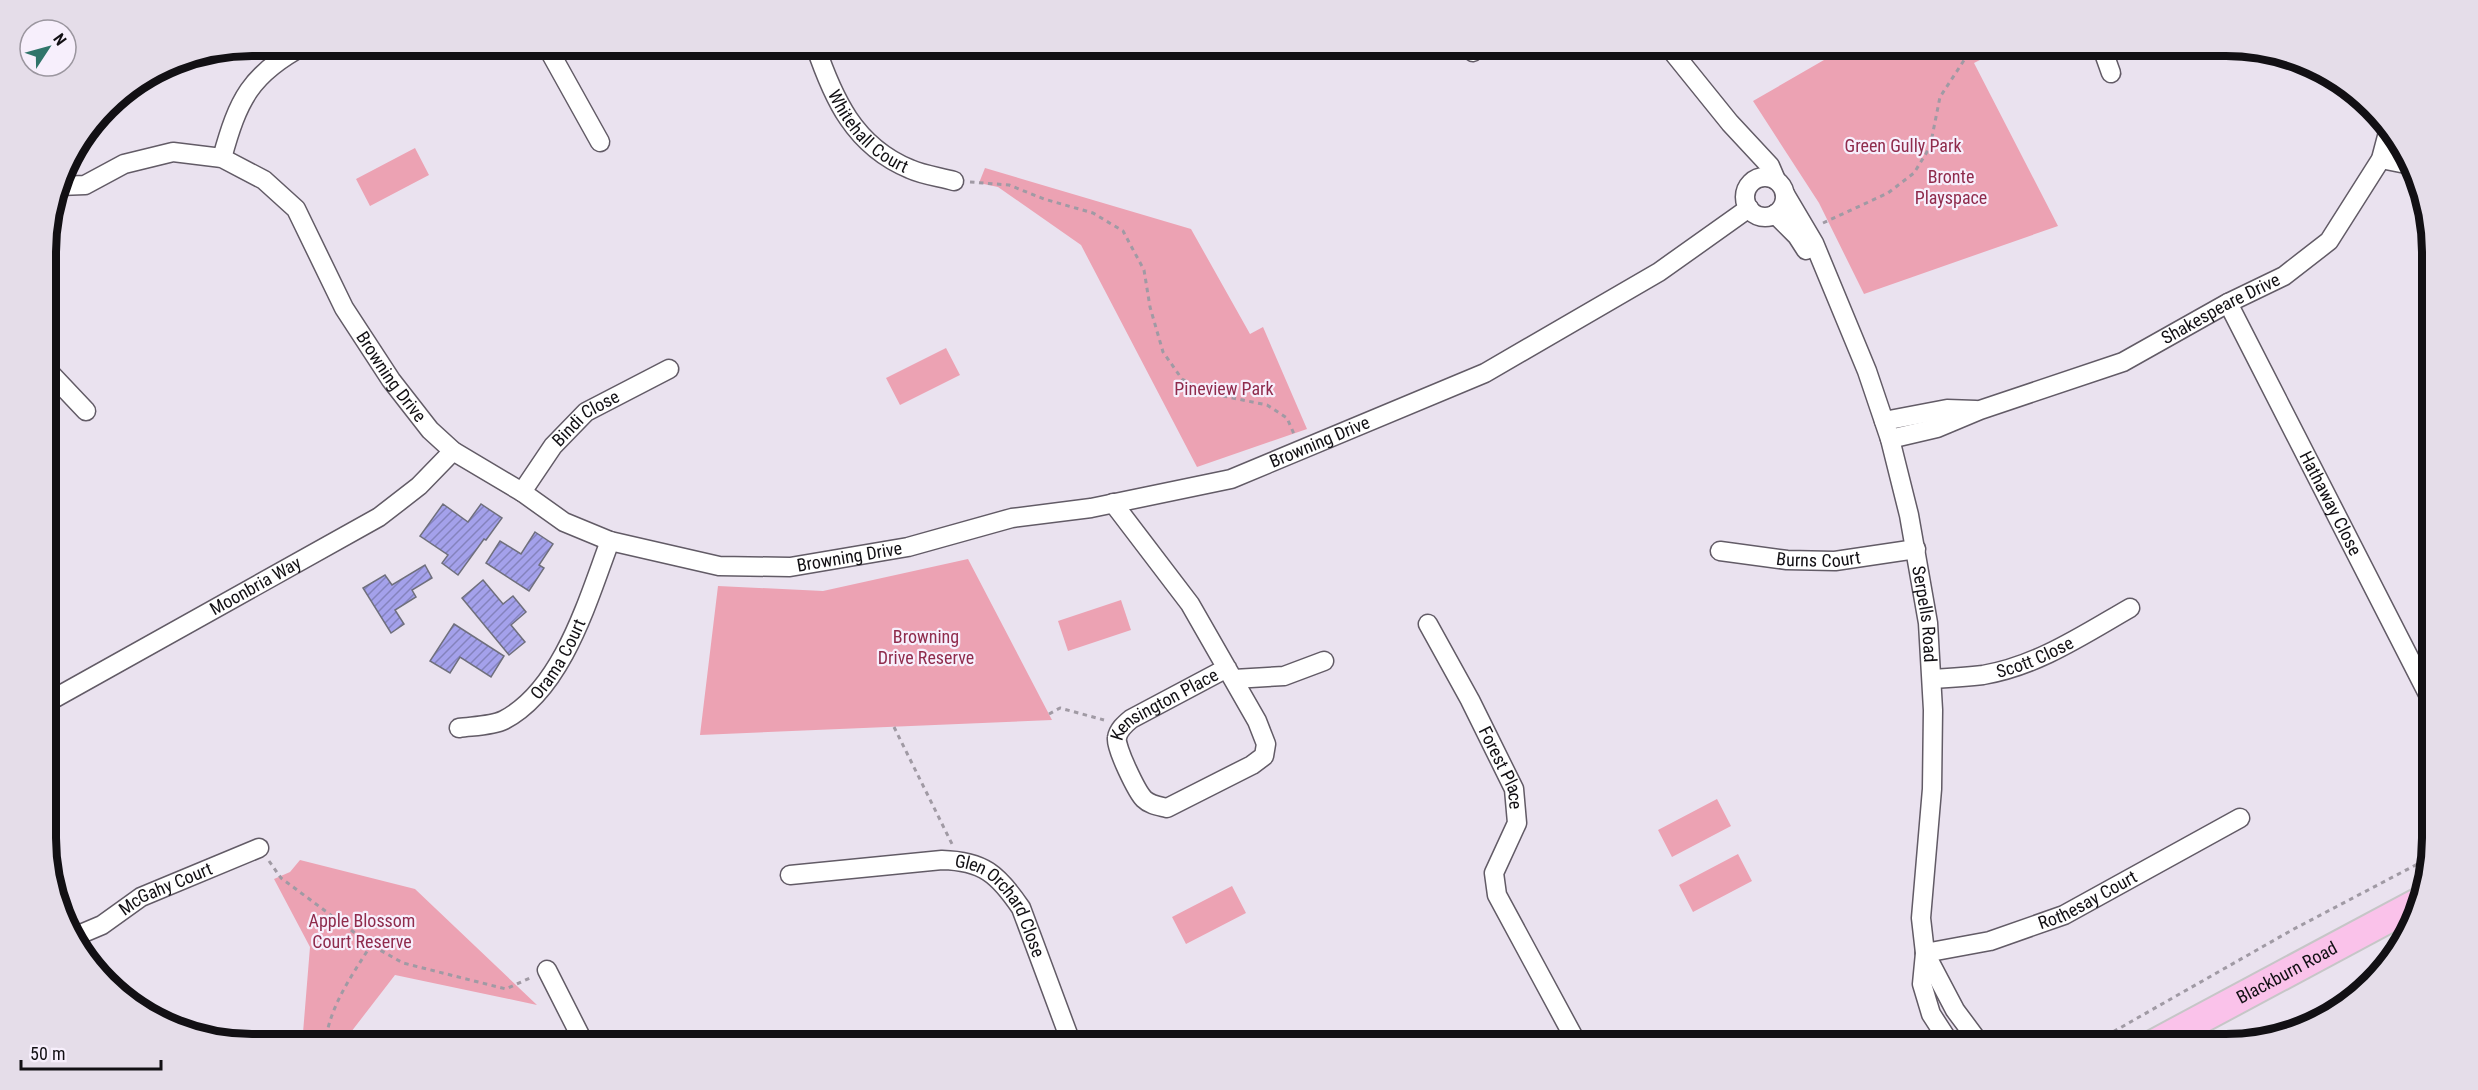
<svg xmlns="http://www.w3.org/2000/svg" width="2478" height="1090" font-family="'Roboto Condensed',sans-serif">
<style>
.park{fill:#eca2b3}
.building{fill:url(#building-hatch);stroke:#6f6f7c;stroke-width:1.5}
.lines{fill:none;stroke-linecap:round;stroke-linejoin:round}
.minor-casing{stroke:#625b66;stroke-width:21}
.primary-casing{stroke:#c6c6c7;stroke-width:32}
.path{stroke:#a09aa4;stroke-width:3;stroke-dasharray:4.5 4.5;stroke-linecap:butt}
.minor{stroke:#fff;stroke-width:18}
.primary{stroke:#fac2ea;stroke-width:28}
.labels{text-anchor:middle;stroke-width:4.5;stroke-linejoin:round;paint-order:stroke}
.street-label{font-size:18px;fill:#121014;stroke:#f7effc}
.park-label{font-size:18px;fill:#8f2b4c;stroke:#f7effc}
.rim{fill:none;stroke:#121014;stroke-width:8}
</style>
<defs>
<pattern id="building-hatch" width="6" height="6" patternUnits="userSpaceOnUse" patternTransform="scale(1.5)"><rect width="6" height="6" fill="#a4a1eb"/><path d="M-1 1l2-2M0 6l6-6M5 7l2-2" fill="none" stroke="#8482bd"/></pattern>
</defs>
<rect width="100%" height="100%" fill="#eae2ef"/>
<path class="park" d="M 1850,45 L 2009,45 L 1974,63 L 2058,226 L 1864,294 L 1819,203 L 1753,101 Z
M 415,148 L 429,175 L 370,206 L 356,179 Z
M 985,168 L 1191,229 L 1250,334 L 1263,327 L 1307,429 L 1197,467 L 1081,245 L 998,187 L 979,183 Z
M 946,348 L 960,375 L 900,405 L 886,378 Z
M 968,559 L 1052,720 L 700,735 L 718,586 L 823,591 Z
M 1121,600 L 1131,630 L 1068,651 L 1058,621 Z
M 1717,799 L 1731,826 L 1672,857 L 1658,830 Z
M 1738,854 L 1752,881 L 1693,912 L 1679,885 Z
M 300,860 L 415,889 L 537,1005 L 395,975 L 341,1045 L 302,1045 L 310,947 L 274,879 L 290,872 Z
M 1232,886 L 1246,913 L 1186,944 L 1172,917 Z"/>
<path class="building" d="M 443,504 L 468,522 L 481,504 L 502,518 L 486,540 L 484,539 L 458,575 L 442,563 L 448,555 L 420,536 Z
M 535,532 L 553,544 L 539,565 L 544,568 L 529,591 L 486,563 L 500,541 L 521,554 Z
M 425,565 L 432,578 L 412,590 L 416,597 L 395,610 L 404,624 L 391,633 L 363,588 L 385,575 L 392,585 Z
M 483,580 L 503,604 L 513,596 L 526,612 L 511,625 L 525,642 L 509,655 L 462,598 Z
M 454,624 L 504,656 L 491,677 L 460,657 L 450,673 L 430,661 Z"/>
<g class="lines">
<defs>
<g id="minor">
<path d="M 546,45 L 600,142"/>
<path id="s1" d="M 815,45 C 833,98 854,146 910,169 C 923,175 940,177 954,181"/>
<path d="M 1185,45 L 1188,47"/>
<path d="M 1667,45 L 1730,123 L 1770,166 L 1776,180"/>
<path d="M 2101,45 L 2111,73"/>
<path d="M 1473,52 L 1479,45"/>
<path d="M 222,158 C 238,100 250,74 305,45"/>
<path d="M 2381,159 L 2406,164"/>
<circle cx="1765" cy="197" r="20"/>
<path id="s2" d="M 59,186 L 85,185 L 124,164 L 173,152 L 222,158 L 264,180 L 296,209 L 344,308 L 391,380 L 430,430 L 453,451 L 522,492 L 564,522 L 610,541 L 719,566 L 790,567 L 908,547 L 1012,518 L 1091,508 L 1231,479 L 1485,373 L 1659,272 L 1749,208"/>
<path id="s3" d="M 1785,194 L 1814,243 L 1867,371 L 1890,439 L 1909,515 L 1928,623 L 1933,710 L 1932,789 L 1921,918 L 1925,953 L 1922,984 L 1931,1014 L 1951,1045"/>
<path d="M 1775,214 L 1797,236 L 1806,250"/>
<path id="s4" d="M 2228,303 L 2433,704"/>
<path d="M 46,365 L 51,374 L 86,411"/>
<path d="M 1884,421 L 1947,409 L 1976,410"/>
<path id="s5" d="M 1890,439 L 1937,428 L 1980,410 L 2123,362 L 2228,303 L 2284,276 L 2329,241 L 2381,159 L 2390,125"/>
<path id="s6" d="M 522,492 L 553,446 L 586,412 L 669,369"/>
<path id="s7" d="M 1113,503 L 1190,604 L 1257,721 L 1266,744 L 1264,756 L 1252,765 L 1167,808 C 1159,806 1150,805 1144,799 C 1137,792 1115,747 1117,738 C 1118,730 1125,724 1131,719 L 1227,668"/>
<path id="s8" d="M 1720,551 L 1787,560 L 1835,561 L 1916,549"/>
<path id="s9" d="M 1428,624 L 1470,700 L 1514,789 L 1517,823 L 1494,873 L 1497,895 L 1578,1045"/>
<path d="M 1234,679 L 1284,676 L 1324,661"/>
<path id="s10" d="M 1932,679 C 1949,678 1966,677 1983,675 C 2037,666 2083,635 2130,608"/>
<path id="s11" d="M 46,703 L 379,517 L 419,486 L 453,451"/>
<path id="s12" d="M 459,728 C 473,726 492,726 504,720 C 563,689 588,599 610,541"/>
<path id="s13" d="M 790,875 L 942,860 C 983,861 998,874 1021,908 L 1072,1045"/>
<path id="s14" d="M 76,936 L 102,925 L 141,897 L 259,848"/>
<path id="s15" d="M 1925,953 L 1990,941 L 2064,915 L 2240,818"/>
<path d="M 1925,953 L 1955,1010 L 1981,1045"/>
<path d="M 547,970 L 585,1045"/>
</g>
<g id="primary">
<path id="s16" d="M 2152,1045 L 2421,901"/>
</g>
</defs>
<use href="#minor" class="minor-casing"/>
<use href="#primary" class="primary-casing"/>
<path class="path" d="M 970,182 L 1009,185 L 1044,199 L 1093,213 L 1123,231 L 1144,270 L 1150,307 L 1163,352 L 1182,379 L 1208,393 L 1267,405 L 1287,418 L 1294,434
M 1823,223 L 1888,193 L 1914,173 L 1930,147 L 1940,97 L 1974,45
M 1049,714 L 1060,708 L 1104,720
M 894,727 L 952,844
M 269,861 L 281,878 L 371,945 L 403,963 L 506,989 L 530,978
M 325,1045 C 329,1007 351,977 371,945
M 2090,1045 L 2292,930 L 2429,858"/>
<use href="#minor" class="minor"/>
<use href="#primary" class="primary"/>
</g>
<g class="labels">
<g class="street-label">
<text dy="6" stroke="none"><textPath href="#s1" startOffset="104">Whitehall Court</textPath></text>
<text dy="6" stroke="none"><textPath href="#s5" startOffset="357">Shakespeare Drive</textPath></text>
<text dy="6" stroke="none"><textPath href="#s2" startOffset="454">Browning Drive</textPath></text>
<text dy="6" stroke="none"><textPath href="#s6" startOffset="99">Bindi Close</textPath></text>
<text dy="6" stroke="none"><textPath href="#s2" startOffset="1462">Browning Drive</textPath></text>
<text dy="6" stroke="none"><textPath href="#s4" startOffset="225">Hathaway Close</textPath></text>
<text dy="6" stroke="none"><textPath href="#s2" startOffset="976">Browning Drive</textPath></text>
<text dy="6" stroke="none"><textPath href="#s8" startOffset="99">Burns Court</textPath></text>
<text dy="6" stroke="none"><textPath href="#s11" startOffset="240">Moonbria Way</textPath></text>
<text dy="6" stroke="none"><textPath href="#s3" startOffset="446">Serpells Road</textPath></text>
<text dy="6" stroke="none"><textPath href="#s10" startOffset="106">Scott Close</textPath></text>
<text dy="6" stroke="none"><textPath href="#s12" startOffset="129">Orama Court</textPath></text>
<text dy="6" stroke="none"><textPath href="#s7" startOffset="561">Kensington Place</textPath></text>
<text dy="6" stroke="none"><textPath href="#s9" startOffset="162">Forest Place</textPath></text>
<text dy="6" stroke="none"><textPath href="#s14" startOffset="102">McGahy Court</textPath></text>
<text dy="6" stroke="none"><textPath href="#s15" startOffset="172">Rothesay Court</textPath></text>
<text dy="6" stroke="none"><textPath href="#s13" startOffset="234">Glen Orchard Close</textPath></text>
<text dy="6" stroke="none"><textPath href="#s16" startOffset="153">Blackburn Road</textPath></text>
</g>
<g class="park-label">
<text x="1903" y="152">Green Gully Park</text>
<text x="1951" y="183">Bronte<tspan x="1951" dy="21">Playspace</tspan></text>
<text x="1224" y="395">Pineview Park</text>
<text x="926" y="643">Browning<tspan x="926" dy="21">Drive Reserve</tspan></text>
<text x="362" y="927">Apple Blossom<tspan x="362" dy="21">Court Reserve</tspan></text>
</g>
</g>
<path d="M0 0H2478V1090H0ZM252 56H2226A196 196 0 0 1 2422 252V838A196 196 0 0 1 2226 1034H252A196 196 0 0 1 56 838V252A196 196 0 0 1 252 56Z" fill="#e5dde9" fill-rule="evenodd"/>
<path class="rim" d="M252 56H2226A196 196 0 0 1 2422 252V838A196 196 0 0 1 2226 1034H252A196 196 0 0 1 56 838V252A196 196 0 0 1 252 56Z"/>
<g transform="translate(48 48) rotate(54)"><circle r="28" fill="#f7effc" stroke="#9b969f" stroke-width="1.5"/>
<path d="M0-4.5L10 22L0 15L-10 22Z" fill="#30756a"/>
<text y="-9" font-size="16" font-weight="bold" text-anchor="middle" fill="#121014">N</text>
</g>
<path d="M21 1060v9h140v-9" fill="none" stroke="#121014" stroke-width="3"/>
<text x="30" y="1060" font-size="18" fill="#121014" stroke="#f7effc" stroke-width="4.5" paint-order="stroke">50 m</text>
</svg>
